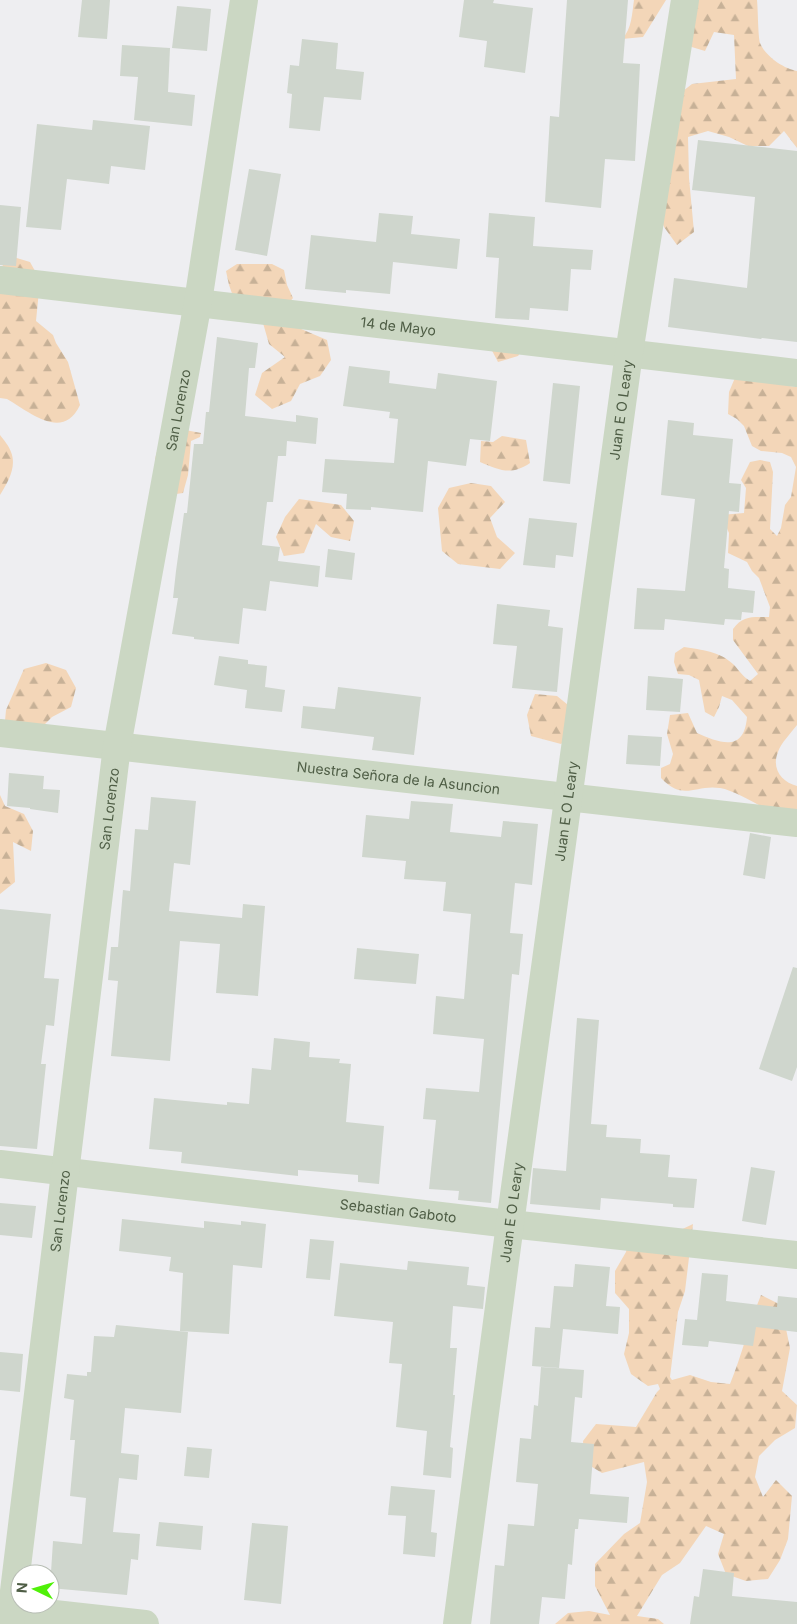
<svg xmlns="http://www.w3.org/2000/svg" width="797" height="1624" font-family="Inter,sans-serif">
<style>
.forest{fill:url(#forest-firs)}
.building{fill:#cfd6cd}
.lines{fill:none;stroke-linecap:round;stroke-linejoin:round}
.minor{stroke:#cbd7c3;stroke-width:28}
.labels{text-anchor:middle;stroke-width:4;stroke-linejoin:round;paint-order:stroke}
.street-label{font-size:14px;fill:#4e5d45;stroke:#fff}
</style>
<defs>
<pattern id="forest-firs" width="22" height="20" patternUnits="userSpaceOnUse" patternTransform="scale(1.25)"><rect width="22" height="20" fill="#f3d6b8"/><path d="M5 1l3.5 6h-7zM16 11l3.5 6h-7z" fill="#c7b197"/></pattern>
</defs>
<rect width="100%" height="100%" fill="#eeeef1"/>
<path class="forest" d="M 634,0 L 666,0 L 643,37 L 622,39 C 632,29 632,13 634,0 Z
M 687,0 L 757,0 C 758,10 758,36 760,43 C 765,56 784,69 797,71 L 797,148 L 784,131 L 769,146 L 748,146 L 729,137 L 708,131 L 688,137 L 689,178 L 694,232 L 677,245 L 664,227 L 656,206 L 674,98 L 692,84 L 736,79 L 734,35 L 714,32 L 705,51 L 685,45 Z
M 10,256 L 30,262 L 40,280 L 36,321 L 53,335 L 56,343 L 68,362 L 80,405 C 63,441 31,413 7,399 L 0,398 L 0,269 Z
M 237,264 L 272,264 L 284,270 L 287,285 L 293,298 L 283,310 L 234,299 L 229,285 L 226,271 Z
M 263,323 L 287,323 L 327,340 L 331,360 L 320,376 L 300,384 L 291,401 L 272,409 L 255,395 L 262,373 L 285,357 L 269,344 Z
M 531,339 L 518,356 L 498,362 L 487,341 Z
M 737,373 L 759,373 L 789,386 L 797,387 L 797,725 C 791,733 781,743 778,752 C 771,769 782,782 797,786 L 797,818 C 787,815 776,813 767,809 C 754,803 733,790 720,788 C 695,784 684,802 661,778 L 661,768 L 670,764 L 673,754 L 667,734 L 670,715 L 688,713 L 697,733 C 720,743 744,753 747,717 L 732,700 L 722,696 L 719,707 L 714,717 L 705,712 L 699,680 L 689,675 L 678,674 L 674,662 L 675,653 L 684,647 C 702,650 719,651 733,664 C 740,671 742,676 750,681 L 758,674 L 733,640 L 733,629 C 743,615 753,617 769,617 L 770,607 L 759,578 L 752,571 L 747,562 L 728,553 L 729,533 L 721,515 L 744,513 L 746,488 L 741,480 L 750,462 L 760,460 L 770,462 L 773,472 L 770,529 L 777,536 L 781,528 L 785,505 L 791,497 L 796,467 L 791,457 L 782,453 L 761,451 L 752,446 L 744,426 L 737,419 L 728,414 L 729,392 Z
M 180,429 L 201,433 L 200,437 L 191,441 L 188,475 L 183,493 L 176,494 L 159,481 L 155,459 L 161,437 Z
M 0,435 C 4,440 9,446 11,452 C 17,467 8,482 0,495 Z
M 502,436 L 526,440 L 530,463 C 511,476 499,470 480,462 L 481,441 L 493,442 Z
M 471,483 L 491,486 L 505,502 L 490,518 L 497,537 L 515,553 L 500,569 L 458,564 L 442,551 L 438,508 L 449,488 Z
M 299,499 L 341,505 L 354,521 L 350,541 L 331,537 L 316,524 L 304,553 L 284,556 L 276,537 L 285,517 Z
M 46,663 L 66,670 L 76,688 L 71,707 L 52,717 L 38,731 L 4,732 L 6,710 L 24,669 Z
M 535,694 L 557,696 L 573,709 L 575,730 L 561,744 L 531,736 L 527,715 Z
M 0,795 L 5,806 L 24,814 L 33,831 L 31,851 L 13,842 L 15,882 L 0,894 Z
M 693,1224 L 685,1291 L 678,1312 L 670,1377 L 672,1380 L 690,1375 L 711,1382 L 730,1384 C 742,1355 749,1324 761,1295 L 781,1305 L 790,1348 L 782,1391 L 797,1405 L 795,1428 L 775,1440 L 759,1456 L 755,1477 L 763,1497 L 776,1480 L 792,1496 L 788,1539 L 780,1560 L 768,1579 L 746,1581 L 726,1574 L 718,1554 L 724,1534 L 706,1526 L 680,1563 L 662,1575 L 637,1616 L 658,1619 L 664,1624 L 555,1624 L 568,1613 L 589,1611 L 610,1615 L 595,1586 L 595,1564 L 624,1534 L 640,1523 L 647,1482 L 644,1462 L 602,1473 L 584,1462 L 583,1441 L 596,1424 L 636,1427 L 657,1392 L 660,1389 L 658,1384 L 648,1386 L 631,1374 L 624,1354 L 629,1333 L 629,1309 L 615,1293 L 615,1271 L 626,1252 L 631,1231 L 672,1234 Z"/>
<path class="building" d="M 82,0 L 110,0 L 107,39 L 78,37 Z
M 464,0 L 494,0 L 493,3 L 533,8 L 525,73 L 484,67 L 487,41 L 459,37 Z
M 567,0 L 628,0 L 623,63 L 640,64 L 635,161 L 605,159 L 601,208 L 545,202 L 550,116 L 559,117 Z
M 177,6 L 211,9 L 207,51 L 172,48 Z
M 302,39 L 338,43 L 336,69 L 364,72 L 361,100 L 324,97 L 320,131 L 289,128 L 292,94 L 287,93 L 290,65 L 299,66 Z
M 122,45 L 170,48 L 168,92 L 195,95 L 192,126 L 134,120 L 138,77 L 120,76 Z
M 93,120 L 150,126 L 145,170 L 111,166 L 109,184 L 67,179 L 61,230 L 26,227 L 37,124 L 92,130 Z
M 698,140 L 797,151 L 797,342 L 762,338 L 761,339 L 668,327 L 674,278 L 747,288 L 755,197 L 692,190 Z
M 249,169 L 281,174 L 267,256 L 235,250 Z
M 0,205 L 21,207 L 16,266 L 0,265 Z
M 379,213 L 413,216 L 411,234 L 460,239 L 457,269 L 393,262 L 390,294 L 346,290 L 346,293 L 305,289 L 311,235 L 376,242 Z
M 489,213 L 535,217 L 533,246 L 593,250 L 591,270 L 571,269 L 568,311 L 530,308 L 529,320 L 495,318 L 499,258 L 486,257 Z
M 217,337 L 258,343 L 255,368 L 249,368 L 245,416 L 296,422 L 296,415 L 318,418 L 316,444 L 287,441 L 286,456 L 278,456 L 273,502 L 267,502 L 262,545 L 280,547 L 278,561 L 320,566 L 318,587 L 270,581 L 266,611 L 243,608 L 239,644 L 194,639 L 194,637 L 172,634 L 178,598 L 173,598 L 176,571 L 184,513 L 187,513 L 194,444 L 203,444 L 206,412 L 209,412 Z
M 349,366 L 390,371 L 389,383 L 436,389 L 438,373 L 497,381 L 490,441 L 470,439 L 466,466 L 428,461 L 423,512 L 371,507 L 371,510 L 346,509 L 347,494 L 322,492 L 325,459 L 394,463 L 398,419 L 389,418 L 390,412 L 343,406 Z
M 553,383 L 580,386 L 570,484 L 543,481 Z
M 668,420 L 694,423 L 693,435 L 733,439 L 729,483 L 741,484 L 739,512 L 729,511 L 724,568 L 729,569 L 728,588 L 755,591 L 753,613 L 742,612 L 741,620 L 725,619 L 724,625 L 665,619 L 664,630 L 634,629 L 637,588 L 685,591 L 695,499 L 661,495 Z
M 529,518 L 577,523 L 573,557 L 556,555 L 555,568 L 523,565 Z
M 328,549 L 355,553 L 352,580 L 325,577 Z
M 497,604 L 550,610 L 548,626 L 563,628 L 557,692 L 512,688 L 517,646 L 493,644 Z
M 219,656 L 248,660 L 248,664 L 267,666 L 265,687 L 285,690 L 282,712 L 245,708 L 247,690 L 214,685 Z
M 648,676 L 683,679 L 680,712 L 646,710 Z
M 338,687 L 421,697 L 414,755 L 372,750 L 374,737 L 301,728 L 303,706 L 335,709 Z
M 628,735 L 662,737 L 660,766 L 626,764 Z
M 9,773 L 44,776 L 43,789 L 60,790 L 58,813 L 30,809 L 30,808 L 7,806 Z
M 151,797 L 196,801 L 190,865 L 174,863 L 169,911 L 242,918 L 243,904 L 265,906 L 258,996 L 216,993 L 220,944 L 180,941 L 170,1061 L 111,1056 L 118,981 L 108,980 L 111,947 L 118,947 L 123,890 L 130,891 L 135,829 L 148,830 Z
M 411,801 L 453,804 L 450,832 L 501,837 L 503,821 L 538,824 L 532,885 L 515,883 L 510,933 L 523,934 L 519,975 L 512,974 L 491,1203 L 458,1200 L 459,1191 L 429,1189 L 436,1120 L 423,1119 L 426,1088 L 479,1092 L 484,1039 L 433,1034 L 436,996 L 464,999 L 471,914 L 443,911 L 446,882 L 404,879 L 406,861 L 362,857 L 366,815 L 409,819 Z
M 750,833 L 771,837 L 765,879 L 743,875 Z
M 0,909 L 51,914 L 44,978 L 59,979 L 54,1026 L 46,1025 L 41,1064 L 46,1064 L 37,1149 L 0,1146 Z
M 357,948 L 419,954 L 416,984 L 354,979 Z
M 793,967 L 797,968 L 797,1067 L 792,1081 L 759,1069 Z
M 577,1018 L 599,1020 L 591,1124 L 607,1125 L 606,1137 L 641,1139 L 640,1153 L 670,1155 L 668,1177 L 697,1179 L 694,1208 L 673,1207 L 673,1204 L 601,1198 L 600,1210 L 530,1204 L 533,1168 L 566,1171 Z
M 274,1038 L 310,1042 L 309,1057 L 340,1059 L 339,1063 L 351,1064 L 346,1122 L 384,1126 L 379,1184 L 358,1182 L 358,1175 L 298,1170 L 298,1176 L 181,1163 L 182,1152 L 149,1149 L 154,1098 L 227,1105 L 227,1102 L 249,1104 L 252,1068 L 271,1070 Z
M 751,1167 L 775,1171 L 766,1225 L 742,1221 Z
M 0,1203 L 36,1206 L 32,1238 L 0,1235 Z
M 122,1219 L 204,1228 L 204,1221 L 241,1225 L 241,1221 L 266,1224 L 262,1268 L 233,1265 L 229,1334 L 180,1331 L 183,1273 L 169,1271 L 171,1257 L 119,1251 Z
M 310,1239 L 334,1241 L 330,1280 L 306,1278 Z
M 408,1261 L 469,1267 L 467,1285 L 485,1287 L 483,1309 L 453,1306 L 450,1348 L 457,1348 L 453,1395 L 455,1395 L 450,1447 L 453,1448 L 451,1478 L 423,1475 L 427,1431 L 396,1427 L 402,1364 L 389,1363 L 393,1322 L 334,1316 L 340,1263 L 407,1270 Z
M 575,1264 L 610,1267 L 606,1306 L 620,1307 L 618,1334 L 563,1329 L 559,1368 L 532,1366 L 535,1327 L 550,1328 L 554,1286 L 573,1287 Z
M 702,1273 L 728,1275 L 726,1301 L 777,1307 L 778,1296 L 797,1298 L 797,1332 L 756,1327 L 753,1346 L 709,1341 L 708,1347 L 682,1345 L 685,1319 L 697,1320 Z
M 116,1325 L 188,1332 L 181,1413 L 125,1408 L 121,1453 L 139,1455 L 137,1480 L 119,1478 L 113,1532 L 140,1534 L 138,1560 L 131,1559 L 127,1595 L 50,1588 L 53,1541 L 82,1544 L 86,1498 L 70,1496 L 75,1440 L 70,1440 L 74,1400 L 64,1398 L 67,1374 L 87,1376 L 87,1372 L 91,1372 L 94,1336 L 114,1337 Z
M 0,1352 L 23,1354 L 20,1392 L 0,1390 Z
M 541,1367 L 584,1370 L 582,1398 L 575,1397 L 571,1442 L 594,1444 L 590,1494 L 629,1497 L 627,1523 L 579,1519 L 578,1529 L 575,1529 L 572,1565 L 568,1564 L 565,1599 L 542,1597 L 539,1624 L 490,1624 L 495,1565 L 504,1566 L 508,1524 L 534,1526 L 538,1484 L 516,1482 L 520,1438 L 531,1439 L 534,1405 L 538,1406 Z
M 187,1447 L 212,1449 L 209,1478 L 184,1476 Z
M 391,1486 L 435,1490 L 431,1532 L 437,1533 L 435,1557 L 403,1554 L 406,1516 L 388,1515 Z
M 159,1522 L 203,1526 L 201,1550 L 156,1546 Z
M 252,1523 L 288,1526 L 281,1604 L 244,1600 Z
M 703,1569 L 734,1573 L 732,1596 L 797,1602 L 797,1624 L 690,1624 L 694,1596 L 699,1597 Z"/>
<g class="lines">
<g class="minor">
<path id="s1" d="M 0,280 L 797,373"/>
<path id="s2" d="M 0,733 L 797,823"/>
<path id="s3" d="M 0,1164 L 510,1224 L 797,1255"/>
<path d="M 0,1608 L 145,1624"/>
<path id="s4" d="M 10,1624 L 117,746 L 198,302 L 244,0"/>
<path id="s5" d="M 457,1624 L 510,1224 L 629,353 L 685,0"/>
</g>
</g>
<g class="labels">
<g class="street-label">
<text dy="5" stroke="none"><textPath href="#s1" startOffset="401">14 de Mayo</textPath></text>
<text dy="5" stroke="none"><textPath href="#s4" startOffset="1226">San Lorenzo</textPath></text>
<text dy="5" stroke="none"><textPath href="#s5" startOffset="1225">Juan E O Leary</textPath></text>
<text dy="5" stroke="none"><textPath href="#s2" startOffset="401">Nuestra Señora de la Asuncion</textPath></text>
<text dy="5" stroke="none"><textPath href="#s4" startOffset="821">San Lorenzo</textPath></text>
<text dy="5" stroke="none"><textPath href="#s5" startOffset="820">Juan E O Leary</textPath></text>
<text dy="5" stroke="none"><textPath href="#s3" startOffset="401">Sebastian Gaboto</textPath></text>
<text dy="5" stroke="none"><textPath href="#s4" startOffset="416">San Lorenzo</textPath></text>
<text dy="5" stroke="none"><textPath href="#s5" startOffset="415">Juan E O Leary</textPath></text>
</g>
</g>
<g transform="translate(35 1589) rotate(275)"><circle r="24" fill="#ffffff" stroke="#b8beb5"/>
<path d="M0-4L9 19L0 12L-9 19Z" fill="#50f009"/>
<text y="-8" font-size="14" font-weight="bold" text-anchor="middle" fill="#4e5d45">N</text>
</g>
</svg>
